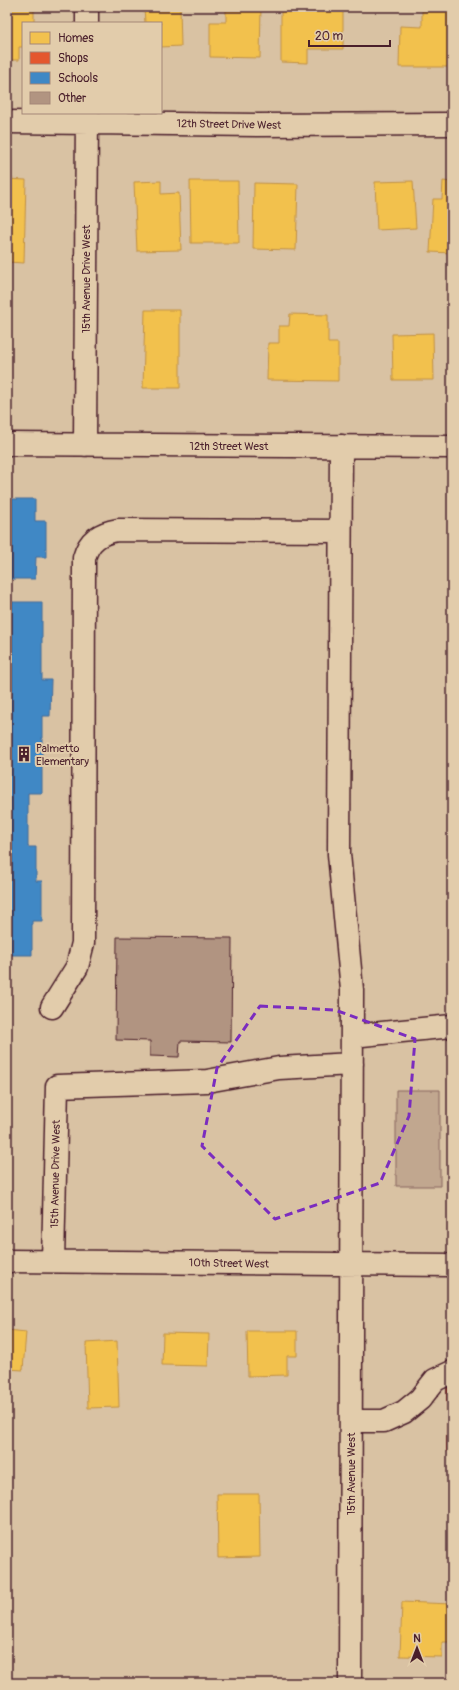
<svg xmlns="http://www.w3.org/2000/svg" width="459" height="1690" font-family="Pangolin,sans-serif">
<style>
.green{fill:#c1a78f;stroke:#86635d}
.homes{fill:#f2c14e;stroke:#c09044}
.shops{fill:#e4572e;stroke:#b6462d}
.schools{fill:#3f88c5;stroke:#426897}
.building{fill:#b19481;stroke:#4a1f2b}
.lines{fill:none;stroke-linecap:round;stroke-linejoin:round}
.minor-casing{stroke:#4a1f2b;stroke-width:25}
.minor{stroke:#e2ccab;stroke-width:22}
.marked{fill:none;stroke:#7b2cbf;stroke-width:3;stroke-dasharray:8 5;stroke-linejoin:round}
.labels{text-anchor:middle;stroke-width:4;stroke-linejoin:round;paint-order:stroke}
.street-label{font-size:11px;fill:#4a1f2b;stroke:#e2ccab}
.poi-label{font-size:11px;fill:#4a1f2b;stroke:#e2ccab;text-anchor:start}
</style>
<rect width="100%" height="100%" fill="#d9c2a3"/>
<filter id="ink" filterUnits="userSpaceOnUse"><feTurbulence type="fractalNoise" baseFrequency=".025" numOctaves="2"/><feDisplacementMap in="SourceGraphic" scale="8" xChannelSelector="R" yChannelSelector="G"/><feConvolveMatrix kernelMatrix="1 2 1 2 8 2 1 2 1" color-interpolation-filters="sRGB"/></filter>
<g filter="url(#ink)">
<path class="green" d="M 396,1090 L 440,1090 L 440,1186 L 396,1186 Z"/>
<path class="homes" d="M 144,7 L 180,7 L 181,46 L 161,47 L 161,23 L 145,23 Z
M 226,7 L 261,7 L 260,58 L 210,57 L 210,22 L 226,22 Z
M 281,7 L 343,7 L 343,49 L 308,49 L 308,63 L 281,62 Z
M 7,8 L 34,8 L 34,23 L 23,23 L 23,47 L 19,47 L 19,60 L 7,60 Z
M 422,11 L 452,11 L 452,67 L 399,67 L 400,26 L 422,27 Z
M 7,179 L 26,180 L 24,263 L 7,262 Z
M 161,181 L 161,194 L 179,193 L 181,250 L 137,251 L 134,182 Z
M 190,181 L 238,181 L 239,243 L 191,243 Z
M 413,181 L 416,228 L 377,230 L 375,182 Z
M 443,181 L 452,182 L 452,253 L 430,252 L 433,199 L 442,199 Z
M 254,183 L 298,184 L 296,250 L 253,249 Z
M 145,310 L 180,310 L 180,388 L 143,388 Z
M 290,314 L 328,315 L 328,343 L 338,343 L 338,381 L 267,380 L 268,343 L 279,343 L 279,326 L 289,326 Z
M 433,333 L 434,380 L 393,380 L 392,334 Z
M 7,1330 L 26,1332 L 23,1370 L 7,1369 L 7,1373 Z
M 247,1331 L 297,1331 L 297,1356 L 287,1356 L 287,1375 L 248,1376 Z
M 163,1333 L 209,1334 L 208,1366 L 162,1365 Z
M 117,1341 L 119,1407 L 88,1408 L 86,1343 Z
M 217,1494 L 259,1494 L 260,1557 L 218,1558 Z
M 402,1602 L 452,1604 L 452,1642 L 442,1642 L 442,1657 L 400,1656 Z"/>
<path class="shops" d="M 447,1388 L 452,1388 L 452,1451 L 447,1451 Z"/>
<path class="schools" d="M 7,499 L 35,499 L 35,521 L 46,521 L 46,557 L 36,557 L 35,579 L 7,579 Z
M 7,602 L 42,602 L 42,680 L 51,680 L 50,716 L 42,716 L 42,793 L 28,793 L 28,847 L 36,847 L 36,881 L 42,881 L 42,921 L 32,921 L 32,955 L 9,955 L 9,959 L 7,959 Z"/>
<path class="building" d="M 117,937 L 232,938 L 231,1042 L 180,1041 L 179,1057 L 150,1056 L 150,1041 L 116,1040 Z"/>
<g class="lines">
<defs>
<path id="minor" d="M 87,23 L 87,7
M 7,122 L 257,125 L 452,124
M 7,444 L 452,447
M 85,445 L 87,113
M 341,446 L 339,854 L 352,990 L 350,1683
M 52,1007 L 77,967 L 83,943 L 84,558 C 89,540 100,533 118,530 L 340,531
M 352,1036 L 452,1026
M 7,1261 L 452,1265
M 53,1261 L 57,1086 L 207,1081 L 279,1068 L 352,1064
M 351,1421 L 384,1421 L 404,1412 L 420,1399 L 435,1380 L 452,1372"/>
</defs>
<use href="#minor" class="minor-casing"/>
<use href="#minor" class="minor"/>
</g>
</g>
<path class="marked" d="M 260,1006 L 335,1010 L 415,1039 L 409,1116 L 380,1183 L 275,1219 L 202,1146 L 217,1068 Z"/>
<defs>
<symbol id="building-bare" viewBox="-9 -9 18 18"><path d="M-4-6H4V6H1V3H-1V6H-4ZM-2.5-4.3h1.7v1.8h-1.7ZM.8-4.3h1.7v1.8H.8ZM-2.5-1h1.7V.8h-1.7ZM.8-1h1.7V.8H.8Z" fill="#4a1f2b" stroke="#e2ccab" stroke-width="2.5" paint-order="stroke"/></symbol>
</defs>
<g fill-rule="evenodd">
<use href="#building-bare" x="13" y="743" width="22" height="22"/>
</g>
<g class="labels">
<g class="street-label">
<text transform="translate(229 124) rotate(1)" y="4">12th Street Drive West</text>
<text transform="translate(86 279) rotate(-90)" y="4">15th Avenue Drive West</text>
<text x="229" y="450">12th Street West</text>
<text transform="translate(55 1174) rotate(-89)" y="4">15th Avenue Drive West</text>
<text transform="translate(229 1263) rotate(1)" y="4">10th Street West</text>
<text transform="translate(351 1474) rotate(-90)" y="4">15th Avenue West</text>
</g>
<g class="poi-label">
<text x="36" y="752">Palmetto<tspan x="36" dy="13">Elementary</tspan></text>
</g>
</g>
<rect width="459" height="1690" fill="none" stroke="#e2ccab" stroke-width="24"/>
<rect x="12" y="12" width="435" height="1666" fill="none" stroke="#4a1f2b" stroke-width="1.5" filter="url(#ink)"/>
<rect x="22" y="22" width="140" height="92" fill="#e2ccab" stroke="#a58778"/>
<rect x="30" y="32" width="20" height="12" fill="#f2c14e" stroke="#a58778"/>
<text x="58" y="42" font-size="12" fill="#4a1f2b">Homes</text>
<rect x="30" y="52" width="20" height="12" fill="#e4572e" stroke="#a58778"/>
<text x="58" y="62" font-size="12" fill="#4a1f2b">Shops</text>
<rect x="30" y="72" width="20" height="12" fill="#3f88c5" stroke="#a58778"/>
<text x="58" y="82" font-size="12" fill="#4a1f2b">Schools</text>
<rect x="30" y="92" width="20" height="12" fill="#b19481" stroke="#a58778"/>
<text x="58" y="102" font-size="12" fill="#4a1f2b">Other</text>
<g transform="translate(417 1648)" stroke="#e2ccab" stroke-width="3" paint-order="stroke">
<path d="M0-3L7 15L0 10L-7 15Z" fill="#4a1f2b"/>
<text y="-6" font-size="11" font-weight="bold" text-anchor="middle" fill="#4a1f2b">N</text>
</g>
<path d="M309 40v6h81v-6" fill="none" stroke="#4a1f2b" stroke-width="2"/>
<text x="315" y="40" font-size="12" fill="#4a1f2b" stroke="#e2ccab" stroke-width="3" paint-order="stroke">20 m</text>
</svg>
